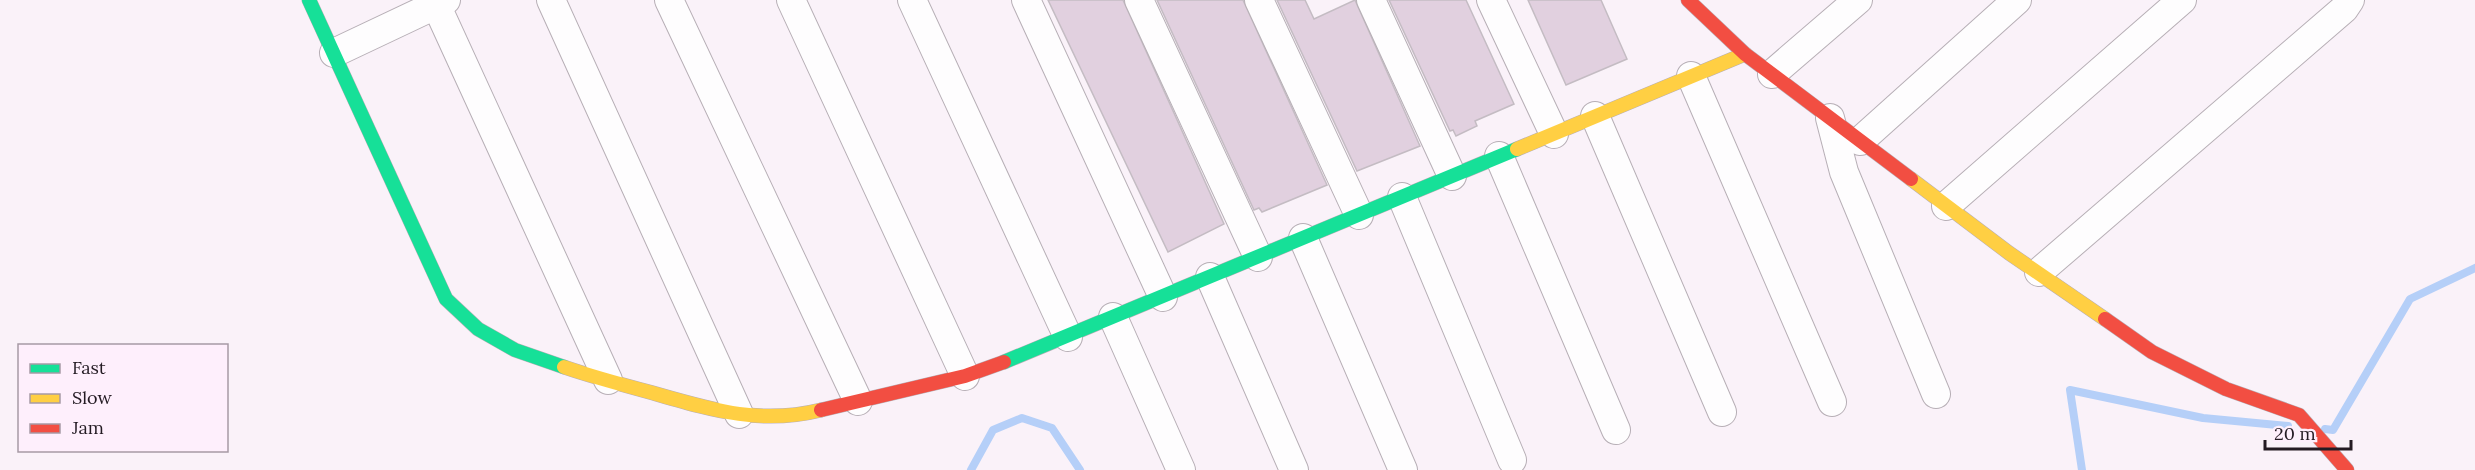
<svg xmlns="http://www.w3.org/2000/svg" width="2475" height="470" font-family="Lora,serif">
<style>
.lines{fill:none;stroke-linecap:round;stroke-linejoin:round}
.stream{stroke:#b5cff8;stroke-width:8}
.building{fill:#e1d0df;stroke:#c4bcc3;stroke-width:1.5}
.street-casing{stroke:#b7afb6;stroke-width:30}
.fast-casing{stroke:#b7afb6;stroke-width:15}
.slow-casing{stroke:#b7afb6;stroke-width:15}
.jam-casing{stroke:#b7afb6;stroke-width:15}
.street{stroke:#fefdfe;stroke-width:28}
.fast{stroke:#16e098;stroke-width:14}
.slow{stroke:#ffcf43;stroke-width:14}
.jam{stroke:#f24e42;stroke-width:14}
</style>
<rect width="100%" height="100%" fill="#faf2f9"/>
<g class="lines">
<path class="stream" d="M 2325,429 L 2333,430 L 2410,299 L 2475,268
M 971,470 L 993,430 L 1022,418 L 1052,428 L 1080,470
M 2082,470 L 2070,390 L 2203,418 L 2288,426"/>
</g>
<path class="building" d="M 1048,0 L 1123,0 L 1224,224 L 1168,252 Z
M 1157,0 L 1243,0 L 1327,185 L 1262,212 L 1259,208 L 1254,210 Z
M 1277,0 L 1305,0 L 1314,19 L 1355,0 L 1420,146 L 1357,171 Z
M 1389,0 L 1466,0 L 1514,104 L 1475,121 L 1477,126 L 1456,136 L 1453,130 L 1450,131 Z
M 1528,0 L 1601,0 L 1627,59 L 1566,85 Z"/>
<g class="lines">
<defs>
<path id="street" d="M 434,0 L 608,380
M 551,0 L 739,414
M 669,0 L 858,401
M 791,0 L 965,376
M 912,0 L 1068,337
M 1026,0 L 1163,297
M 1139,0 L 1258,257
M 1259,0 L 1359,215
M 1371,0 L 1452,176
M 1491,0 L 1554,134
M 334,53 L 446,0
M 1772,74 L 1858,0
M 1691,76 L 1832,402
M 1595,116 L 1722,412
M 1830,118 L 1844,172 L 1936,394
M 1860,141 L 2017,0
M 1499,156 L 1616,430
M 1402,197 L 1512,460
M 1946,206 L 2182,0
M 1303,238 L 1403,470
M 2039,272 L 2344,9 L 2350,0
M 1210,277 L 1294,470
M 1113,317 L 1181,470"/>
<path id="fast" d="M 309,0 L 446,299 L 478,329 L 515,350 L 564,367
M 1004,362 L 1517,149"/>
<path id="slow" d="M 1517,149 L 1745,54
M 1911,179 L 2009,253 L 2105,319
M 564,367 C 593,377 623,385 653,393 C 712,410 760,425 821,410"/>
<path id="jam" d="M 1688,0 L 1745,54 L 1911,179
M 2105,319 L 2152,352 L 2226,389 L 2299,415 L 2347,470
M 821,410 L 965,376 L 1004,362"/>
</defs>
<use href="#street" class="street-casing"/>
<use href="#fast" class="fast-casing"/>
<use href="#slow" class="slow-casing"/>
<use href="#jam" class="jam-casing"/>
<use href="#street" class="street"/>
<use href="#fast" class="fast"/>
<use href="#slow" class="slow"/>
<use href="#jam" class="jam"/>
</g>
<rect x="18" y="344" width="210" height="108" fill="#feeffc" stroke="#a79aa5" stroke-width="1.5"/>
<rect x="30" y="364" width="30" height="9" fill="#16e098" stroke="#a79aa5" stroke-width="1.5"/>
<text x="72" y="374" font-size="18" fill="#241b23">Fast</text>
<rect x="30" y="394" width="30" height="9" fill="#ffcf43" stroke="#a79aa5" stroke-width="1.5"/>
<text x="72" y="404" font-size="18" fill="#241b23">Slow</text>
<rect x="30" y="424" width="30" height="9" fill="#f24e42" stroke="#a79aa5" stroke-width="1.5"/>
<text x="72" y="434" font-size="18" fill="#241b23">Jam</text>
<path d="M2265 440v9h86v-9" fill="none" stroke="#241b23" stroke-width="3"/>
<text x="2274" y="440" font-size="18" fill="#241b23" stroke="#feeffc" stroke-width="4.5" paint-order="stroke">20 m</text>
</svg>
